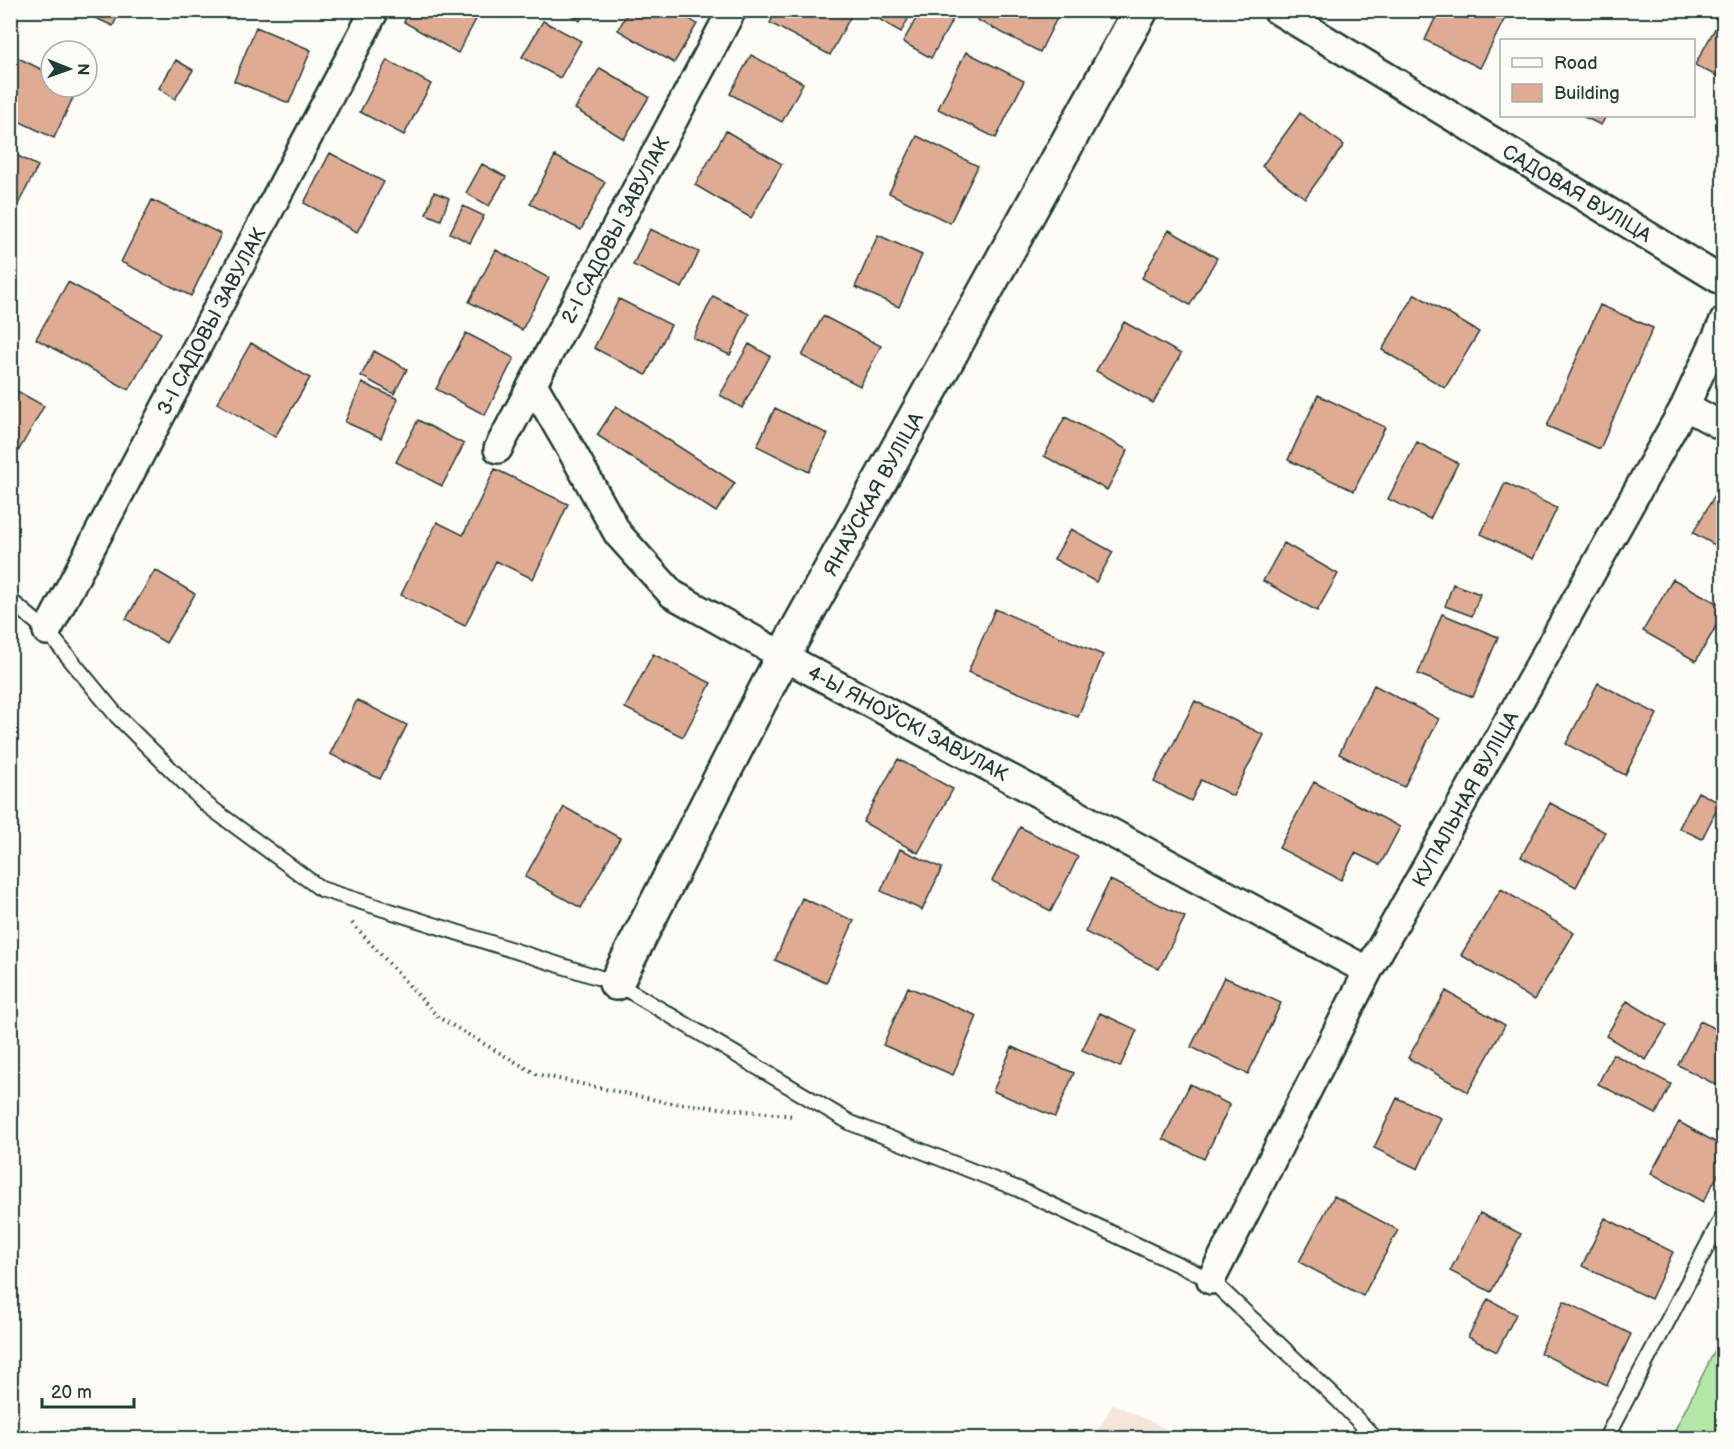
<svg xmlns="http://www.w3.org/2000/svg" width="1734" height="1449" font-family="'Balsamiq Sans',sans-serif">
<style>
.built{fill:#f4e4d9}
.green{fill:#b4e7a8;stroke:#6a926e;stroke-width:1.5}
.building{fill:#dfab93;stroke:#1f3d34;stroke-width:1.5}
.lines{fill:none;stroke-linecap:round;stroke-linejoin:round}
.service-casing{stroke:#1f3d34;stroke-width:18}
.minor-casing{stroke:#1f3d34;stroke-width:32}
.tertiary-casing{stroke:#1f3d34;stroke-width:38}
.path{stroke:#1f3d34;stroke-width:4;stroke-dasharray:1.5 4.5;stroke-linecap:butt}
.service{stroke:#fdfcf7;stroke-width:14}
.minor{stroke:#fdfcf7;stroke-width:27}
.tertiary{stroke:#fdfcf7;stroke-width:33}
.labels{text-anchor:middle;stroke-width:4.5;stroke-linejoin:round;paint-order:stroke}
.street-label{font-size:20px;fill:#1f3d34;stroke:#fdfcf7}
</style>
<rect width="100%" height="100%" fill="#fdfcf7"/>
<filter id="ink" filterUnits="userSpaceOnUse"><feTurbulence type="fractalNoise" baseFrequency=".0167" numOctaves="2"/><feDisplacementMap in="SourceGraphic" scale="12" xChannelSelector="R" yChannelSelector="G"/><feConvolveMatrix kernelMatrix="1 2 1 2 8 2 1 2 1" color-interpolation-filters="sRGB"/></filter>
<g filter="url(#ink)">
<path class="built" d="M 1113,1404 L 1185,1438 L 1094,1438 Z"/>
<path class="green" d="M 1723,1334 L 1723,1438 L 1671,1438 Z"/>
<path class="building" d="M 78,10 L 120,10 L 113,26 Z
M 410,10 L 481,10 L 458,53 L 404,22 Z
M 562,10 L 586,10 L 580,21 Z
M 629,10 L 676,10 L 697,24 L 674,63 L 618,30 Z
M 777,10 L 854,10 L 830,55 L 770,23 Z
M 863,10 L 913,10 L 901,32 Z
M 921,10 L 958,10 L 931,58 L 903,42 Z
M 981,10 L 1061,10 L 1040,52 L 977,20 Z
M 1439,10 L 1509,10 L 1480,68 L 1425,40 Z
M 1724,12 L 1724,80 L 1695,65 Z
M 543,21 L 581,41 L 560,78 L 522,57 Z
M 256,27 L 311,50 L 289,103 L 234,81 Z
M 966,52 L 1024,81 L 996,138 L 938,109 Z
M 751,55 L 803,83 L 782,122 L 730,94 Z
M 16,57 L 51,74 L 51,87 L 78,87 L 54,138 L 10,117 L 10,69 Z
M 176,60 L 193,70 L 175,99 L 159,88 Z
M 387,60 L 431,84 L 404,135 L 360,112 Z
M 600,68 L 649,97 L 624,139 L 575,109 Z
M 1300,113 L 1344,145 L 1305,198 L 1262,166 Z
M 1582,116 L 1606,116 L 1601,125 Z
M 726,131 L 782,164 L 751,218 L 695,185 Z
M 917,136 L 978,166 L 950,223 L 889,193 Z
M 10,152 L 38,166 L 15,210 L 10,207 Z
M 330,153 L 384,182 L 357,232 L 304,203 Z
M 555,156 L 605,182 L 581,230 L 530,204 Z
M 482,164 L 506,177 L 489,206 L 466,193 Z
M 434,192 L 449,198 L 441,220 L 426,214 Z
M 152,200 L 221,234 L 191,296 L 121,262 Z
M 463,206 L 484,216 L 470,243 L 450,233 Z
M 650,229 L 699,252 L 682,288 L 633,265 Z
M 1169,230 L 1217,258 L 1190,305 L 1142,278 Z
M 878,235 L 922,255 L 899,307 L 855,287 Z
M 496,250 L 549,278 L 522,330 L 469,302 Z
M 68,282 L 161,333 L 129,390 L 36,339 Z
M 1415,294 L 1479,332 L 1445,388 L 1382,350 Z
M 713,296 L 749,314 L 730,355 L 693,338 Z
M 619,299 L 671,325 L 646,375 L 594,348 Z
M 1600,305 L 1653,328 L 1600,449 L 1547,426 Z
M 823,316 L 881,346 L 860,386 L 802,356 Z
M 1124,322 L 1181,354 L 1153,403 L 1096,371 Z
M 466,333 L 514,358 L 485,415 L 436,389 Z
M 251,343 L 310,378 L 275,437 L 217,403 Z
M 749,344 L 770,356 L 742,408 L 720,395 Z
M 374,351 L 407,369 L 394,394 L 361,376 Z
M 362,383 L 398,399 L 381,438 L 345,422 Z
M 10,387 L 44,406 L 10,466 Z
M 1318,395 L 1385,427 L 1354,491 L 1288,460 Z
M 616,406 L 735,483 L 716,512 L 597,435 Z
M 775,408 L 828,434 L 809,472 L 757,446 Z
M 1065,417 L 1128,450 L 1107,490 L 1044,456 Z
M 418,420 L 464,444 L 442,486 L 396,462 Z
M 1417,442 L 1458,463 L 1430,519 L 1388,499 Z
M 495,469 L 568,504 L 533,579 L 496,561 L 465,626 L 401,595 L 437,522 L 463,535 Z
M 1724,479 L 1724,550 L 1693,533 Z
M 1505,483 L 1557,508 L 1533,559 L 1481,534 Z
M 1071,529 L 1113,552 L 1096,582 L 1054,559 Z
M 1284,543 L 1338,574 L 1317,611 L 1263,581 Z
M 155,570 L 195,594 L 166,643 L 126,619 Z
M 1673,579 L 1724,607 L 1724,613 L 1696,661 L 1643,631 Z
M 1453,584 L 1480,594 L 1472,616 L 1445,606 Z
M 995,609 L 1103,655 L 1078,717 L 968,672 Z
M 1442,614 L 1498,637 L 1473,697 L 1418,674 Z
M 653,654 L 711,683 L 683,737 L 625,708 Z
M 1598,683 L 1657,714 L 1625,775 L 1566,744 Z
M 1374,685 L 1439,719 L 1404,787 L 1339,754 Z
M 357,700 L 407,725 L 380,779 L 330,754 Z
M 1195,701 L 1264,735 L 1233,796 L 1201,780 L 1191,801 L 1154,782 Z
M 898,759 L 953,789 L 918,853 L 863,822 Z
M 1314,782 L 1400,827 L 1380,865 L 1355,853 L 1341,880 L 1279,848 Z
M 1698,792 L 1720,803 L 1702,839 L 1679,828 Z
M 1550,803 L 1605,832 L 1576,887 L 1521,857 Z
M 564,807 L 620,838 L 581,908 L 525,877 Z
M 1020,827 L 1078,857 L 1051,911 L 992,881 Z
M 900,849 L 942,868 L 922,910 L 881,891 Z
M 1110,880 L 1185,917 L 1159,969 L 1085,932 Z
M 1501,889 L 1574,933 L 1534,1000 L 1461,955 Z
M 802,898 L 854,921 L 826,983 L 775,960 Z
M 1224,977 L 1281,1003 L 1248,1074 L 1191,1047 Z
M 908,987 L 977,1016 L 953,1075 L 883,1045 Z
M 1446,991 L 1505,1025 L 1468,1092 L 1408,1058 Z
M 1627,1001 L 1667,1025 L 1646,1060 L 1606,1036 Z
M 1100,1013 L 1137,1030 L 1120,1067 L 1082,1050 Z
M 1700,1021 L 1724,1033 L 1724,1089 L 1678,1065 Z
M 1012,1047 L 1074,1073 L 1055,1117 L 993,1091 Z
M 1613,1054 L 1671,1084 L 1656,1114 L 1598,1084 Z
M 1190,1084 L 1230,1105 L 1204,1159 L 1163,1139 Z
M 1397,1098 L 1441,1118 L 1418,1169 L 1374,1148 Z
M 1679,1122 L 1724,1147 L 1724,1164 L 1703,1202 L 1651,1173 Z
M 1334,1196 L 1398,1230 L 1363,1296 L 1299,1262 Z
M 1480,1213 L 1521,1234 L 1491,1292 L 1450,1271 Z
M 1605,1218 L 1673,1252 L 1651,1299 L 1582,1266 Z
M 1488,1299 L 1516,1314 L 1497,1352 L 1468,1337 Z
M 1564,1301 L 1631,1334 L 1607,1385 L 1540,1353 Z"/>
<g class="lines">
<defs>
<path id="service" d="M 10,600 L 47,631 L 117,716 L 207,805 L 321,889 L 616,983 L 851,1123 L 1018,1189 L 1211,1280 L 1340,1402 L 1375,1438
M 1606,1438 L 1724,1214"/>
<path id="minor" d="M 1277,10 L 1724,282
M 533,384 L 573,453 L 618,534 L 672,594 L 783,656 L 1368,971
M 1685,406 L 1724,427
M 498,449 L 732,10
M 47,631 L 375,10
M 1211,1280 L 1368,971 L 1685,406 L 1724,321"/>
<path id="tertiary" d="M 616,983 L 783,656 L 1141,10"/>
</defs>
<use href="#service" class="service-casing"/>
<use href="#minor" class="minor-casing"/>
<use href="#tertiary" class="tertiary-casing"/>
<path class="path" d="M 352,923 L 438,1017 L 536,1074 L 665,1102 L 794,1116"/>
<use href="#service" class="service"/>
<use href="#minor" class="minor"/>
<use href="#tertiary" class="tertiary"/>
</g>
</g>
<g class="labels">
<g class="street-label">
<text transform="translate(1577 193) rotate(31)" y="7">САДОВАЯ ВУЛІЦА</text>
<text transform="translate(615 230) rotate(-62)" y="7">2-І САДОВЫ ЗАВУЛАК</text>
<text transform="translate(211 321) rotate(-62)" y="7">3-І САДОВЫ ЗАВУЛАК</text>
<text transform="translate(873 494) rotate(-61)" y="7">ЯНАЎСКАЯ ВУЛІЦА</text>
<text transform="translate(908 723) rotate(28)" y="7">4-Ы ЯНОЎСКІ ЗАВУЛАК</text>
<text transform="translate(1465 799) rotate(-61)" y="7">КУПАЛЬНАЯ ВУЛІЦА</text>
</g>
</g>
<rect width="1734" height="1449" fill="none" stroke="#fdfcf7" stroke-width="36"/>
<rect x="18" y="18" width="1698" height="1413" fill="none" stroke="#1f3d34" stroke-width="2" filter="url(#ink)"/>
<rect x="1500" y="39" width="195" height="78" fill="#fdfcf7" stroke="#a4b0a9" stroke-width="1.5"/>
<rect x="1512" y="58" width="30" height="9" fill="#fdfcf7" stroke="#a4b0a9" stroke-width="1.5"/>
<text x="1554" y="69" font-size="18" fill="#1f3d34">Road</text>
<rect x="1512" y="84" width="30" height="18" fill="#dfab93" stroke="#a4b0a9" stroke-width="1.5"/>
<text x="1554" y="99" font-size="18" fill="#1f3d34">Building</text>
<g transform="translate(69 69) rotate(91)"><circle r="28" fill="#fdfcf7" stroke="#a4b0a9" stroke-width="1.5"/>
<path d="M0-4.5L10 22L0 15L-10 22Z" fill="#1f3d34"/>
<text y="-9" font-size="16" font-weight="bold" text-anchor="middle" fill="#1f3d34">N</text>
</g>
<path d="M42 1398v9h92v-9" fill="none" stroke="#1f3d34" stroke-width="3"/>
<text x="51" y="1398" font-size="18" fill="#1f3d34" stroke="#fdfcf7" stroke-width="4.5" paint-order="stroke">20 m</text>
</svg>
